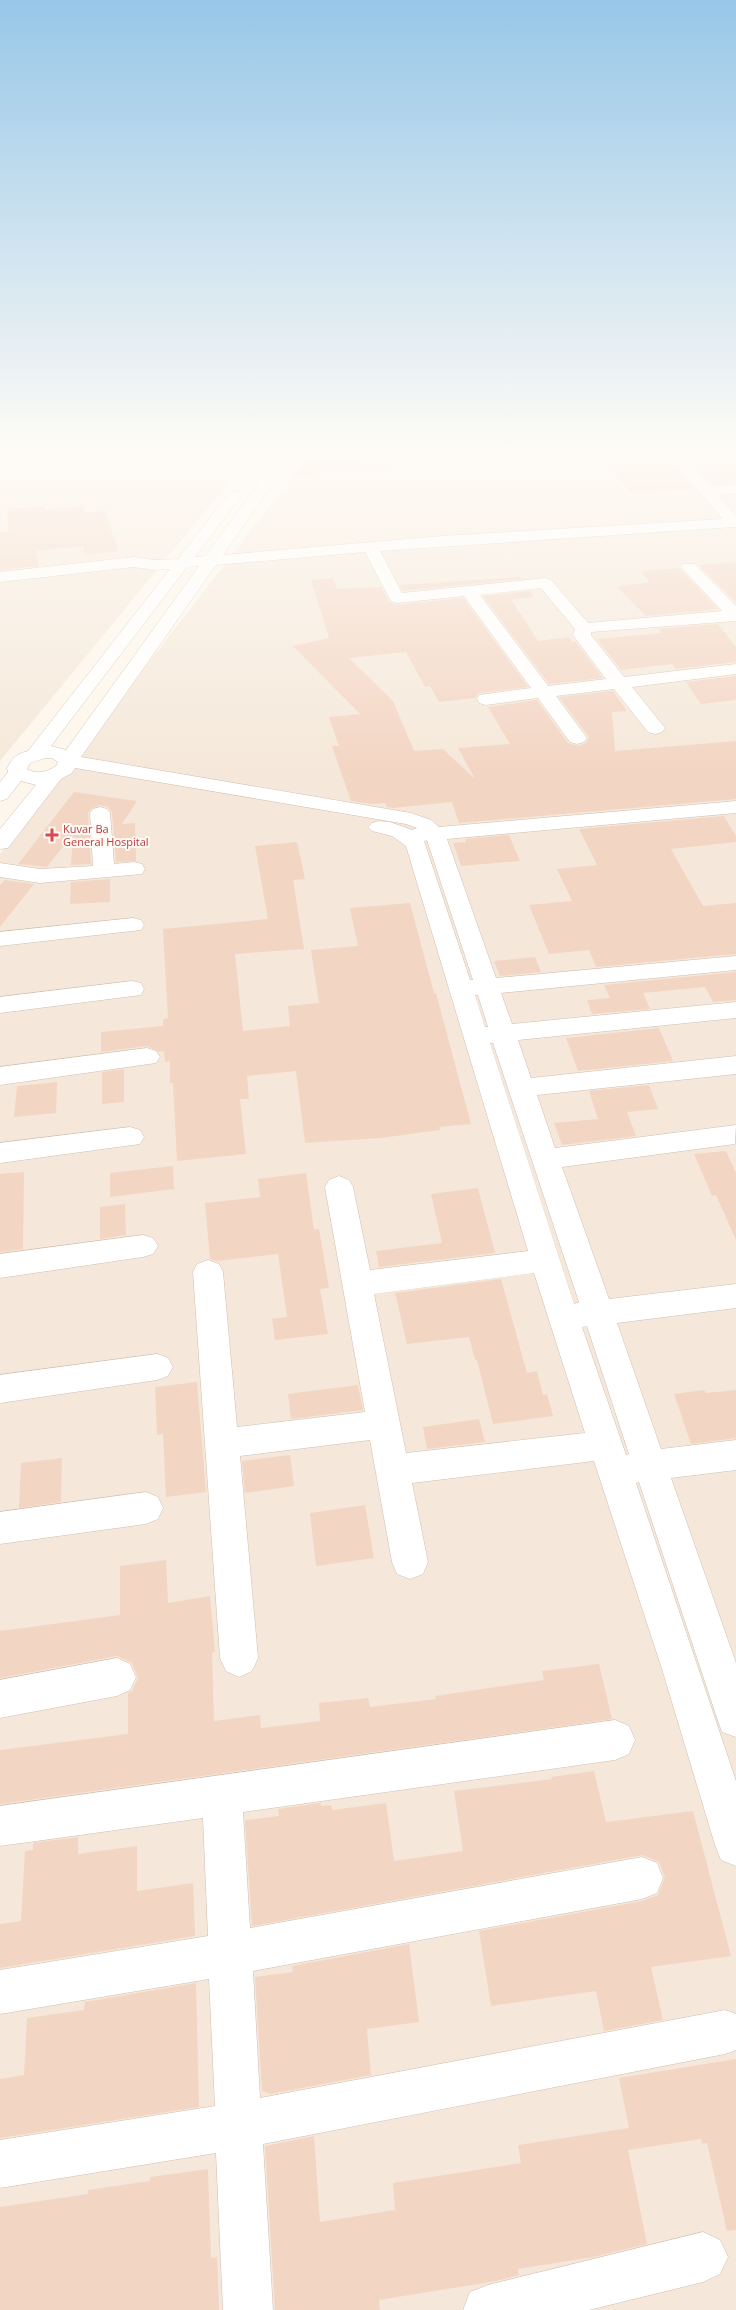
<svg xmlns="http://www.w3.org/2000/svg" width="736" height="2310" font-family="'Open Sans',sans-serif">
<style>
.residential{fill:#f5e8da}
.building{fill:#f3d5c3}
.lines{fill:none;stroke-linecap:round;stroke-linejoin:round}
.minor-casing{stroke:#d1beb0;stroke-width:1}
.minor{fill:#fff;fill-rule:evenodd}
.health-dot{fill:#e0444e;stroke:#fffaf3;stroke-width:2}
.labels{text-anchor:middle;stroke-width:4;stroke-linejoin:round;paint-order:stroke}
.far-health-label{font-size:11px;fill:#be3a42;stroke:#fffaf3;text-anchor:start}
</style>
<rect width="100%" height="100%" fill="#fdf6ec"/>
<path class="residential" d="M 0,448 L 257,448 L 0,761 Z
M 315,448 L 736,448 L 736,2310 L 0,2310 L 0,854 Z"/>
<path class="building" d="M 596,448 L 661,448 L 695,489 L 630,493 Z
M 680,448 L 695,448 L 703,456 L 736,453 L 736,483 L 712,485 Z
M 431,456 L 432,466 L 293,475 L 305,462 Z
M 45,506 L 46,510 L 83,506 L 85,513 L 105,511 L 118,551 L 85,555 L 83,546 L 36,551 L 39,566 L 0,570 L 0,533 L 9,532 L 7,509 Z
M 736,562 L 736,603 L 699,565 Z
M 679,568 L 718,609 L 646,616 L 617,587 L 649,582 L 641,571 Z
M 520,577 L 521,579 L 403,591 L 400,585 Z
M 333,578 L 337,589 L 381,587 L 389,602 L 396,605 L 463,598 L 528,687 L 479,693 L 475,698 L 439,702 L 430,686 L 425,687 L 406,652 L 349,658 L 393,701 L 414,751 L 443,749 L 475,779 L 458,748 L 510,744 L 488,707 L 537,700 L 568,743 L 578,746 L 586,743 L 589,737 L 559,697 L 613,691 L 627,711 L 612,712 L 615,751 L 736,741 L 736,799 L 459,823 L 452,802 L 393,808 L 387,807 L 385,803 L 371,804 L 351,801 L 332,746 L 339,746 L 329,717 L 360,714 L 293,646 L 329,638 L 311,580 Z
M 530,591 L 534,597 L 511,599 L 538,641 L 569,637 L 572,642 L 575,641 L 603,678 L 549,684 L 483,596 Z
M 718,624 L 736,647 L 736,662 L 676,669 L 672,664 L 621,670 L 597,639 L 662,633 L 658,629 Z
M 736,676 L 736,700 L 701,704 L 686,682 Z
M 74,792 L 137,801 L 122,824 L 135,823 L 136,861 L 116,862 L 112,813 L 108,807 L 99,805 L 92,808 L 88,813 L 91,864 L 71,865 L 73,834 L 47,867 L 18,864 Z
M 724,816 L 736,836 L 736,842 L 671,849 L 703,906 L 736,903 L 736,954 L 596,967 L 589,950 L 549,954 L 529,905 L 572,901 L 557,869 L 597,865 L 579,829 Z
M 509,835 L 520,861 L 461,866 L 453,843 L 466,842 L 465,839 Z
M 297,842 L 305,879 L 293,880 L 304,949 L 235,954 L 243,1031 L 290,1026 L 288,1006 L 319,1003 L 311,950 L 358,946 L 350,908 L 410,903 L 434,993 L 436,993 L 471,1124 L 439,1127 L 440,1130 L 381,1138 L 305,1143 L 296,1071 L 247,1076 L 249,1099 L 240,1099 L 246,1154 L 177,1161 L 173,1083 L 170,1083 L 170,1061 L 165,1062 L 164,1051 L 159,1052 L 147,1046 L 101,1052 L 101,1032 L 163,1026 L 163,1019 L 168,1018 L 163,929 L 268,919 L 255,846 Z
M 110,879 L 110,902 L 70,904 L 71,882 Z
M 5,880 L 34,884 L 0,927 L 0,885 Z
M 535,957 L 541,972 L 500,976 L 494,961 Z
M 736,972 L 736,1000 L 713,1002 L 705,987 L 643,993 L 650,1009 L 592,1014 L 587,1000 L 610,998 L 604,985 Z
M 659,1028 L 673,1061 L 578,1071 L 566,1038 Z
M 124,1069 L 124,1102 L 102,1104 L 102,1072 Z
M 57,1082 L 56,1113 L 14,1117 L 17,1086 Z
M 649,1085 L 658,1109 L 627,1112 L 636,1136 L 562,1145 L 554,1123 L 598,1119 L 589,1091 Z
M 726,1151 L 736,1173 L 736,1240 L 716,1195 L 712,1196 L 694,1154 Z
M 173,1166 L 174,1189 L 110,1197 L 110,1173 Z
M 24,1172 L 23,1249 L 0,1252 L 0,1174 Z
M 306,1173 L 314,1230 L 319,1229 L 329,1288 L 320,1289 L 328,1334 L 275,1340 L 272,1319 L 287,1317 L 278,1254 L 217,1261 L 210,1259 L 205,1203 L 260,1197 L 258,1179 Z
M 478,1188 L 495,1253 L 379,1267 L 376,1251 L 442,1243 L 431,1194 Z
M 125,1204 L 126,1235 L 100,1239 L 100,1207 Z
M 501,1279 L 527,1373 L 537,1371 L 543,1395 L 547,1394 L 553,1416 L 493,1424 L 477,1360 L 475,1360 L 469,1337 L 407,1344 L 395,1293 Z
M 197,1382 L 206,1492 L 166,1497 L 163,1434 L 157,1435 L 155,1387 Z
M 358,1385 L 363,1410 L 291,1419 L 288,1394 Z
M 704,1390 L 706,1393 L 736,1390 L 736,1438 L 691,1444 L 674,1394 Z
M 479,1419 L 485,1442 L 427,1449 L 423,1427 Z
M 290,1455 L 294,1486 L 245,1493 L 242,1461 Z
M 62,1458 L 61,1502 L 19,1508 L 21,1463 Z
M 365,1505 L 374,1558 L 316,1566 L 310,1513 Z
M 166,1560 L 168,1603 L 210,1596 L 215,1652 L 212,1653 L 214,1721 L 260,1715 L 261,1728 L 320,1721 L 319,1703 L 368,1698 L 370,1707 L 436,1699 L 435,1696 L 544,1680 L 542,1671 L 599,1664 L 612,1719 L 0,1804 L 0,1750 L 128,1734 L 128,1693 L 132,1691 L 138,1678 L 132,1663 L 117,1656 L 0,1678 L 0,1631 L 120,1615 L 120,1566 Z
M 594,1771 L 606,1822 L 693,1811 L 731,1956 L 651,1967 L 663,2020 L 604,2031 L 596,1991 L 491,2006 L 479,1931 L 642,1901 L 658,1895 L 665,1877 L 659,1862 L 643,1855 L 252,1926 L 245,1820 L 279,1816 L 278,1809 L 321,1803 L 321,1806 L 331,1805 L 332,1810 L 386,1803 L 394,1861 L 463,1851 L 454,1791 L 552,1779 L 551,1777 Z
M 78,1837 L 78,1854 L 137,1846 L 137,1891 L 193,1883 L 195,1936 L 0,1968 L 0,1924 L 21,1921 L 25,1851 L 33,1850 L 33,1843 Z
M 409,1944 L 419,2022 L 367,2029 L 371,2075 L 270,2094 L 262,2091 L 255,1977 L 293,1972 L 292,1966 Z
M 196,1983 L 199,2107 L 0,2138 L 0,2079 L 24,2075 L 27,2018 L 84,2010 L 85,2002 Z
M 736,2059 L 736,2230 L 727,2231 L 707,2143 L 702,2144 L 701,2139 L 628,2150 L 647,2244 L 593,2257 L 518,2269 L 519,2275 L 496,2281 L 379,2300 L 380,2310 L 275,2310 L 265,2146 L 314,2136 L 320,2222 L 395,2210 L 393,2183 L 521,2163 L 518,2145 L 629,2128 L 619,2078 Z
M 208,2169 L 211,2258 L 217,2257 L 219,2310 L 0,2310 L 0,2207 L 88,2194 L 88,2190 L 150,2181 L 150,2177 Z"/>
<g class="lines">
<defs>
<path id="minor" d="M 16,448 L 62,448 L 55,452 L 0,458 L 0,450 Z
M 284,448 L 298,448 L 295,452 L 320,453 L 400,448 L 477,448 L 470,452 L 320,461 L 289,460 L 223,555 L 443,536 L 723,519 L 663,448 L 677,448 L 711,487 L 736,485 L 736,493 L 718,495 L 736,516 L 736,527 L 734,527 L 380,551 L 402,593 L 545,578 L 551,580 L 588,623 L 722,611 L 681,567 L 683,564 L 695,564 L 736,606 L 736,621 L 591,632 L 591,635 L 624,677 L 736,664 L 736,674 L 632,687 L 665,728 L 662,732 L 655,734 L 648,732 L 614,689 L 556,696 L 587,738 L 584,742 L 577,744 L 570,742 L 538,698 L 486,705 L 479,703 L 477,699 L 479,695 L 531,688 L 464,596 L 397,603 L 391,601 L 365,552 L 216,565 L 81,757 L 411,813 L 431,820 L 439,827 L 736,801 L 736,813 L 447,839 L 496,978 L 736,956 L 736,970 L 501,993 L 512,1024 L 736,1002 L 736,1018 L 518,1040 L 531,1078 L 736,1056 L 736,1074 L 537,1095 L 555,1148 L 736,1125 L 735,1144 L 562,1167 L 609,1299 L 736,1284 L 736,1308 L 617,1323 L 661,1449 L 736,1440 L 736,1470 L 671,1478 L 736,1663 L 736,1737 L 722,1732 L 717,1718 L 639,1482 L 636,1483 L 736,1781 L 736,1866 L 721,1860 L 715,1845 L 662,1669 L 594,1461 L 412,1483 L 428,1562 L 423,1574 L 410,1579 L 397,1574 L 392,1562 L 370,1440 L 240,1456 L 258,1658 L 252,1671 L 239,1677 L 226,1671 L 220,1658 L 193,1272 L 197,1264 L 208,1260 L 219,1264 L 223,1272 L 237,1427 L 365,1412 L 325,1187 L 329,1180 L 339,1176 L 349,1180 L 353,1187 L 370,1270 L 528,1251 L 406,846 L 392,836 L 372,831 L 368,827 L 372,823 L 379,821 L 390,822 L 412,830 L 417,828 L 406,824 L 75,768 L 72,773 L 61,779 L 8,848 L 0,849 L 0,829 L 36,785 L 21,781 L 7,799 L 0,801 L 0,782 L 8,772 L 7,768 C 13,757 16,754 28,751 L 170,569 L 154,570 L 134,567 L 0,582 L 0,572 L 134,557 L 154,560 L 178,559 L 230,492 L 240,492 L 242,495 L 195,557 L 206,556 ZM 199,566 L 66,750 L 51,746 L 187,567 ZM 541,588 L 575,629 L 573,635 L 606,679 L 548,686 L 480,595 ZM 45,758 L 52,758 L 58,762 L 56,766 C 47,772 37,775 27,769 L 30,763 ZM 427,840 L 473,980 L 470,980 L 424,841 ZM 475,995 L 478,995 L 488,1027 L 485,1027 ZM 490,1043 L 493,1043 L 579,1302 L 574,1304 ZM 534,1273 L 585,1433 L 406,1453 L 374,1294 ZM 587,1326 L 629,1454 L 626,1455 L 582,1327 Z
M 560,448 L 574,448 L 575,449 L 568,453 Z
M 100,807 L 107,809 L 110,813 L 114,864 L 134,862 L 142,864 L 145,869 L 142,874 L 40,883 L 0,877 L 0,863 L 40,869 L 93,866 L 90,813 L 93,809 Z
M 133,918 L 141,920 L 144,925 L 141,930 L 0,946 L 0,932 Z
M 132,981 L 141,983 L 144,989 L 141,995 L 0,1013 L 0,997 Z
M 147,1048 L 156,1051 L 160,1057 L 156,1063 L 0,1085 L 0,1067 Z
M 130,1127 L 140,1130 L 144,1137 L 140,1144 L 0,1163 L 0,1143 Z
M 143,1235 L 153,1238 L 158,1246 L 153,1254 L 143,1257 L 0,1278 L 0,1254 Z
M 157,1354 L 168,1358 L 173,1367 L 168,1376 L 157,1380 L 0,1403 L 0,1375 Z
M 146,1492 L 158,1497 L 163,1508 L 158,1519 L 146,1524 L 0,1544 L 0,1512 Z
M 117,1658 L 130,1664 L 136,1677 L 130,1690 L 117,1696 L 0,1718 L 0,1680 Z
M 615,1720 L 629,1726 L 635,1740 L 629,1754 L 615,1760 L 243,1812 L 250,1928 L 642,1857 L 657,1863 L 663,1878 L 657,1893 L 642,1899 L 253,1971 L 260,2098 L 725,2010 L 736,2014 L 736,2050 L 725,2054 L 263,2144 L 273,2310 L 223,2310 L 216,2153 L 0,2188 L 0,2140 L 215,2106 L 209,1979 L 0,2014 L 0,1970 L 208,1936 L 203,1818 L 0,1846 L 0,1806 Z
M 703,2232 L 720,2240 L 728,2257 L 720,2274 L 703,2282 L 589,2310 L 463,2310 L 470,2292 L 488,2285 Z"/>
</defs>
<use href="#minor" class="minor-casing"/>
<use href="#minor" class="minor"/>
</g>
<linearGradient id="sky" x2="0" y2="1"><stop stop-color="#97c7e8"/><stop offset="0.58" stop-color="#fefbf6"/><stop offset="1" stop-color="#fefbf6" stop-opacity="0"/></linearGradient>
<rect width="736" height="772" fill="url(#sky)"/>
<path class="health-dot" d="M49.5 827.5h5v5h5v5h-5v5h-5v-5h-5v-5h5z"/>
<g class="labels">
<g class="far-health-label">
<text x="63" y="833">Kuvar Ba<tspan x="63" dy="13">General Hospital</tspan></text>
</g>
</g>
</svg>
